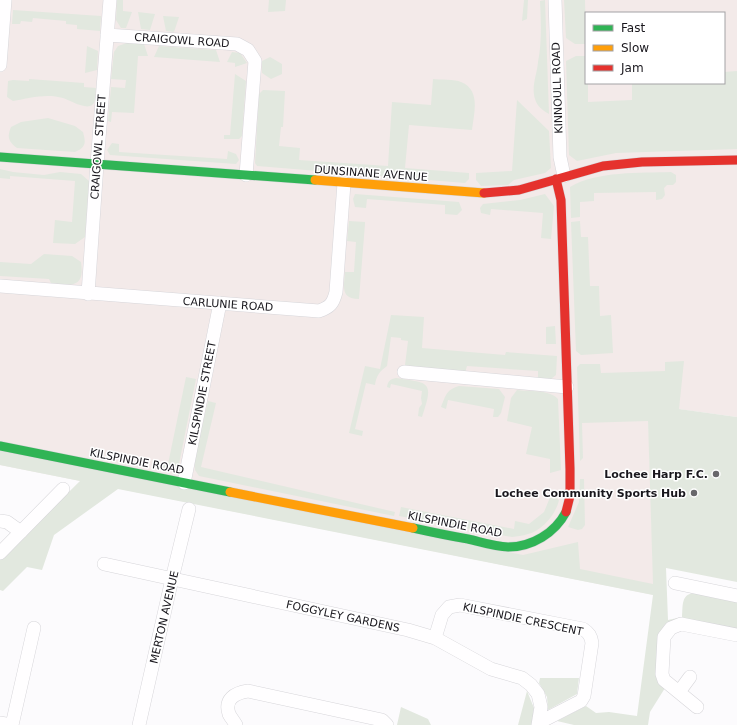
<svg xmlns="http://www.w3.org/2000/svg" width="737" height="725" font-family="'DejaVu Sans',sans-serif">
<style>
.industrial{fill:#f3eae9;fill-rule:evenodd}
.green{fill:#e2e8df}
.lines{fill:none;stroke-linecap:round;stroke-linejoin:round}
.street-casing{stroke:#d7d6da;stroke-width:14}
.fast-casing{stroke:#d7d6da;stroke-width:10}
.slow-casing{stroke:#d7d6da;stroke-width:10}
.jam-casing{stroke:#d7d6da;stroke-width:10}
.street{stroke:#fffeff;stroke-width:13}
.fast{stroke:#30b455;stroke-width:9}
.slow{stroke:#ff9f0a;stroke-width:9}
.jam{stroke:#e5322d;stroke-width:9}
.poi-dot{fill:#68676b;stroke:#fff;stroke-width:1.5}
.labels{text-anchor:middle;stroke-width:3;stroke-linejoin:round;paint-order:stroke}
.street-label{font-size:11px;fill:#19171d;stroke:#fff}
.poi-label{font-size:11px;font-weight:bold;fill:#19171d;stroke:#fff;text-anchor:end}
</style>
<rect width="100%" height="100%" fill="#fcfbfd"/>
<path class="industrial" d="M 0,0 L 737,0 L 737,417 L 648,405 L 654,595 L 0,465 ZM 586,13 L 724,13 L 724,83 L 586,83 Z"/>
<path class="green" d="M 117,0 L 123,0 L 123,11 L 132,12 L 126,28 L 121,28 L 116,20 Z
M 269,0 L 286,0 L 285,11 L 268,12 Z
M 524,0 L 528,0 L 527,19 L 522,21 Z
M 545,0 L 549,114 C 542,110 537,106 535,99 C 531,86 537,75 538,62 C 542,42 541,21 540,1 Z
M 564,0 L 585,0 L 586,44 L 575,44 L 566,38 Z
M 13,10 L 101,16 L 100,31 L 77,29 L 77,25 L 66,24 L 66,21 L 33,18 L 32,22 L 21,21 L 20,24 L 12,24 Z
M 138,12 L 155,14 L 150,30 L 141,29 Z
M 163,16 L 179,17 L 174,32 L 166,31 Z
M 127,43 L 144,44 L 148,56 L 138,56 L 134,113 L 112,112 L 111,122 L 108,121 L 111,87 L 125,88 L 126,80 L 111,79 L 114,52 L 118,46 Z
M 87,46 L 98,51 L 97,70 L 85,73 Z
M 159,46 L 216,50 L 220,62 L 154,57 Z
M 232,52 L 240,53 L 247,63 L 235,67 L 235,63 L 227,62 Z
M 576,56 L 586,56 L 586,83 L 588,83 L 588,102 L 632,100 L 632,83 L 724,83 L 724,72 L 737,71 L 737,149 L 616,153 L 577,161 L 569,155 L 566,61 Z
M 270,57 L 282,64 L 282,74 L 271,79 L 262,73 L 262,61 Z
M 235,74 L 246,81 L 242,136 L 239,139 L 224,139 L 224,135 L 230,135 Z
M 29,79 L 84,83 L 84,87 L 96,88 C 95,93 97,102 92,105 C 86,110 69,100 63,98 C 47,93 29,98 13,101 L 7,97 L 8,81 L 13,80 L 29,81 Z
M 433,79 C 440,80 455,79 461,82 C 481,90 474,113 472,130 L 409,125 L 405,168 L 469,173 L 469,179 L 465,183 L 257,166 L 255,163 L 259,94 L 263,90 L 285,91 L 283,127 L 281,127 L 279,146 L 300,148 L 299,160 L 388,166 L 392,102 L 431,105 Z
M 517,100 L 549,131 L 551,168 L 545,173 L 514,180 L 508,185 L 481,186 L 476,180 L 476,173 L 512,171 Z
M 48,118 L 75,126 L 83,132 C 86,143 86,147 75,152 L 17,148 C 8,141 7,137 11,127 L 21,122 Z
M 112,143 L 119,144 L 119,152 L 227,159 L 228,151 L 236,154 L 239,160 L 236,164 L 110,155 L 107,150 Z
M 0,169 L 13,172 L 44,175 L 60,172 L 81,174 L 89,181 L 85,237 L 75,244 L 53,243 L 55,220 L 72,222 L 75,181 L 10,176 L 10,179 L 0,178 Z
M 671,172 L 676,175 L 676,182 L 673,185 L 667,185 L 664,188 L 665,195 L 662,199 L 656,200 L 656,192 L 594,193 L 594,201 L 580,202 L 580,217 L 571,218 L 570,187 C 596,171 641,173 671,172 Z
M 355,194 L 459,202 L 462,210 L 457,215 L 445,214 L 445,205 L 367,199 L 366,208 L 355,207 L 353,199 Z
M 545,194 L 554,206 L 551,239 L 541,238 L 543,213 L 491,209 L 490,215 L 481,213 L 480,208 L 483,204 L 520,200 Z
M 349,221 L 365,222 L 365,224 L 359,299 C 340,299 344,286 345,272 L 354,272 L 356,242 L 347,241 Z
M 580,221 L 581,237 L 588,237 L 590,286 L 599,286 L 600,316 L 611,315 L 613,353 L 581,355 L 576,351 L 571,222 Z
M 44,254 L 72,256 L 81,262 C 85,289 71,285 51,283 L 49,279 L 0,276 L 0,262 L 31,264 Z
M 391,315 L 424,317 L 422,348 L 505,355 L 506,352 L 557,356 L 556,375 L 551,379 L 538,378 L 538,371 L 467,366 L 465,373 L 405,365 L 408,341 L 401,340 L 401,338 L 391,337 L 387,366 C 380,371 376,376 375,385 L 366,383 L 355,429 L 363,431 L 362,436 L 349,433 L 365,366 L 380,369 Z
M 555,326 L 556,344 L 546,344 L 546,327 Z
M 684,361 L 679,409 L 737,417 L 737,582 L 666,568 L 668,620 L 682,617 C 683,606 681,595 693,593 L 737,602 L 737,630 L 668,624 L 665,688 L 650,712 L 648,725 L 574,725 L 557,721 L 586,706 L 596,713 L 609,712 L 637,716 L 653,595 L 118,489 L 54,535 L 42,570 L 27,567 L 3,591 L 0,590 L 0,560 L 80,481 L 0,465 L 0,451 L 523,555 L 578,542 L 580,569 L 653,584 L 648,421 L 582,423 L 583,458 L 580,461 L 577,367 L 580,364 L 600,364 L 601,373 L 665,371 L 665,362 Z
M 186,377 L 196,379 L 179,464 C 172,470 165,468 156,466 L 157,463 L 168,464 Z
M 396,378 C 430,383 434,381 422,417 L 418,416 L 419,408 L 422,404 L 421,398 L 422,391 L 391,384 L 390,388 L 387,387 C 388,381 390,379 396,378 Z
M 459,386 L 499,389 L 505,397 L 501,413 L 498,417 L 493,417 L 494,409 L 448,400 L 446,409 L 441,407 C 446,395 446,390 459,386 Z
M 517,390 C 530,392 549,389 558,399 L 561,470 L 550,473 L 550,459 L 526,454 L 532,427 L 507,421 L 511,398 Z
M 208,401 L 216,403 L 201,467 L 395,512 L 394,516 L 199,476 L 195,470 L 194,460 Z
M 580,479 L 584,479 L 585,525 L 582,529 L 578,530 L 568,527 L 579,502 Z
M 551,495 L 559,500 C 556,514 542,531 528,534 C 522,536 517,536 512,537 L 399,516 L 401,507 L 514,529 L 515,521 L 529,524 L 544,512 Z
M 540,678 L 579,678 L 577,694 L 548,710 L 547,697 L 539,683 Z
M 527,691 L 534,708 L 532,725 L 518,725 Z
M 401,707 L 428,719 L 431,725 L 397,725 Z"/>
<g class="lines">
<defs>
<path id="street" d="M 555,0 L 560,157 L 564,176
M 107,35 L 237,44 L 248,50 L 255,61 L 246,175
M 0,65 L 5,0
M 0,286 L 319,311 C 330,307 333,304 336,292 L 344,183
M 88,294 L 97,164 L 110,0
M 404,372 L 567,387
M 184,483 L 220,303
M 0,521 L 7,522 L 21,532
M 0,553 L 63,489
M 104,564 L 408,630 L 435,638 L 491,669 L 522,678 L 531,685 L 538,694 L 541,707 L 538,725
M 675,583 L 737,596
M 435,638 L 442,615 L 449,607 L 460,605 L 583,629 C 589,633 591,636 592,643 L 584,696 L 581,701 L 546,719 L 539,719
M 679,692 L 690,677
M 697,707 L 664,680 L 662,674 L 664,637 L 671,628 L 681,624 L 737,635
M 0,723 L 11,725
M 12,725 L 34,628
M 139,725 L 172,579 L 189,509
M 236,725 C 234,721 231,718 229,714 C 224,699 235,693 248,691 L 382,720 L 387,725"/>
<path id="fast" d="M 0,157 L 315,180
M 0,446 L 230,492
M 413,528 C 431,532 450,536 468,539 C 481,542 495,547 508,547 C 532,547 555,533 566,512"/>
<path id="slow" d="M 315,180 L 484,193
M 230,492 L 413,528"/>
<path id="jam" d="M 556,179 L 561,200 L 570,469 L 570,496 L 566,512
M 484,193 L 519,190 L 603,166 L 642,162 L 737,160"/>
</defs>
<use href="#street" class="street-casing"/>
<use href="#fast" class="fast-casing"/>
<use href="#slow" class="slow-casing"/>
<use href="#jam" class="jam-casing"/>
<use href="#street" class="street"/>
<use href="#fast" class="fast"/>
<use href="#slow" class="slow"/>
<use href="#jam" class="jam"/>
</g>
<g class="poi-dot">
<circle cx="716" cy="474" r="4"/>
<circle cx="694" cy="493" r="4"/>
</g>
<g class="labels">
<g class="street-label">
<text transform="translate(182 40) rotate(4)" y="4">CRAIGOWL ROAD</text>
<text transform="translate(557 88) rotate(-92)" y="4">KINNOULL ROAD</text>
<text transform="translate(98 147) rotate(-86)" y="4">CRAIGOWL STREET</text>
<text transform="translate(371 173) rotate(4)" y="4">DUNSINANE AVENUE</text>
<text transform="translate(228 304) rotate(4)" y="4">CARLUNIE ROAD</text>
<text transform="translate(202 393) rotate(-79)" y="4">KILSPINDIE STREET</text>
<text transform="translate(137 461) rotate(11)" y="4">KILSPINDIE ROAD</text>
<text transform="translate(455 524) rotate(11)" y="4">KILSPINDIE ROAD</text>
<text transform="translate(343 616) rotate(12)" y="4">FOGGYLEY GARDENS</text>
<text transform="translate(164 617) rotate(-77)" y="4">MERTON AVENUE</text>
<text transform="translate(523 619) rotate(12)" y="4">KILSPINDIE CRESCENT</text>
</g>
<g class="poi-label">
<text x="708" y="478">Lochee Harp F.C.</text>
<text x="686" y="497">Lochee Community Sports Hub</text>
</g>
</g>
<rect x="585" y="12" width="140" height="72" fill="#ffffff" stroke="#a3a2a5"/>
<rect x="593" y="25" width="20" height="6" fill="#30b455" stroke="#a3a2a5"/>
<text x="621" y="32" font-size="12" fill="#19171d">Fast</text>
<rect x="593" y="45" width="20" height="6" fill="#ff9f0a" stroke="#a3a2a5"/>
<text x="621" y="52" font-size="12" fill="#19171d">Slow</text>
<rect x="593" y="65" width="20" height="6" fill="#e5322d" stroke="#a3a2a5"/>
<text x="621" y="72" font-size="12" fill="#19171d">Jam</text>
</svg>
